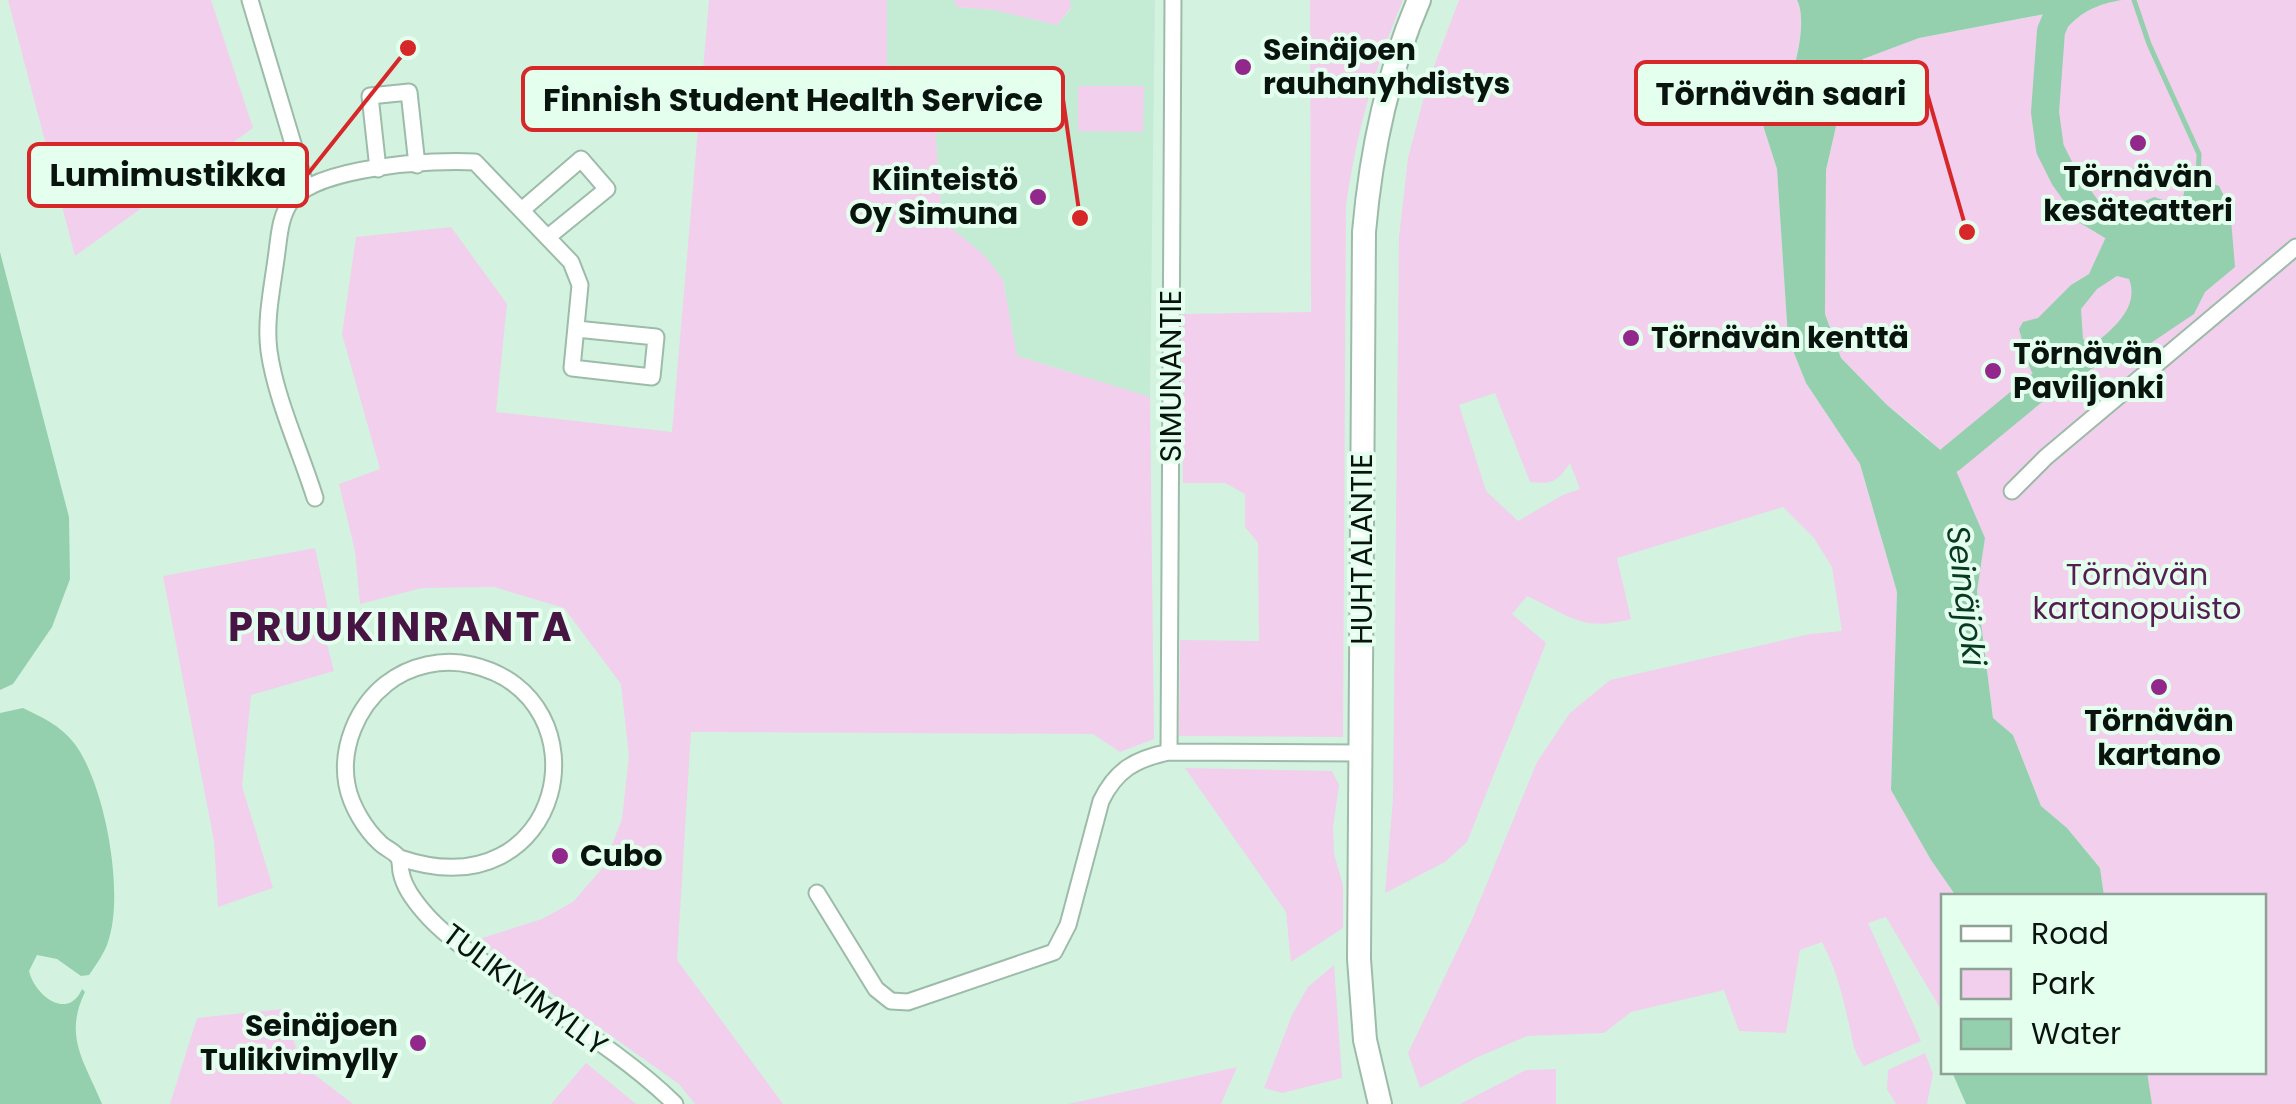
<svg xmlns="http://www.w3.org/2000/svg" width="2296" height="1104" font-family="Poppins,sans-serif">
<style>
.built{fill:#c4ecd4}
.green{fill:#f2cfed;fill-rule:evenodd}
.water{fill:#94d0ad;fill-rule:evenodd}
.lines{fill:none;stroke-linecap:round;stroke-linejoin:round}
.stream{stroke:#94d0ad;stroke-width:5}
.river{stroke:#94d0ad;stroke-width:28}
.street-casing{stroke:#9dbba9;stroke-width:19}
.secondary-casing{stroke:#9dbba9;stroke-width:26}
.street{stroke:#fff;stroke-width:15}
.secondary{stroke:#fff;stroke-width:22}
.poi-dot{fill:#92288c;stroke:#e5ffef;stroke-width:4}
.labels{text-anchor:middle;stroke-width:8;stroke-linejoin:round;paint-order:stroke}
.poi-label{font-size:30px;font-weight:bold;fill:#09140e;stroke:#e5ffef;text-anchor:start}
.street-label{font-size:30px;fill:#09140e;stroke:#e5ffef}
.park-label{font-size:30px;fill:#551d51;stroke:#e5ffef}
.water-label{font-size:32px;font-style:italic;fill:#073923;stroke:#e5ffef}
.district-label{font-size:40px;font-weight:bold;letter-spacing:2.5px;fill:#471544;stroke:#e5ffef}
.leader{fill:none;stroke:#d62828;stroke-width:4}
.callout-dot{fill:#d62828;stroke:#e5ffef;stroke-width:4}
.callout{fill:#e5ffef;stroke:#d62828;stroke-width:4}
.callout-label{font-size:32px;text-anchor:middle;font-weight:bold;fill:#09140e}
</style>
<rect width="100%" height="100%" fill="#d3f3e0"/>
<path class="built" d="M 887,0 L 954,0 L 957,7 L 994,10 L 1057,25 L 1071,9 L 1070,0 L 1155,0 L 1150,397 L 1017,356 L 1003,280 L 985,256 L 942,220 L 935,127 L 887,127 Z"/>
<path class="green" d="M 8,0 L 211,0 L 253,128 L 75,256 Z
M 709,0 L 887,0 L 887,126 L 935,127 L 942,220 L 985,256 L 1003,280 L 1017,356 L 1150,397 L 1154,739 L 1120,752 L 1093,734 L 691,732 L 677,960 L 783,1104 L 695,1104 L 679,1084 L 476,940 L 542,919 L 573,902 L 604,866 L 622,819 L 629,756 L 621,684 L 564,608 L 494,587 L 422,588 L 360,604 L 355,551 L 339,484 L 380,469 L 342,334 L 356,237 L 451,227 L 507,304 L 496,412 L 672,432 Z
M 954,0 L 1070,0 L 1071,8 L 1057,25 L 994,10 L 957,7 Z
M 1310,0 L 1403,0 C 1373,73 1358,127 1346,205 L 1343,737 L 1179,736 L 1180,640 L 1259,641 L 1258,543 L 1245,527 L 1245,494 L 1225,483 L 1183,483 L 1181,314 L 1311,312 Z
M 1459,0 L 1797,0 C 1808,21 1794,74 1783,95 C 1778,104 1768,112 1761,119 L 1777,169 L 1788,338 L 1806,383 L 1860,464 L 1897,592 L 1891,790 L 1931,860 L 1956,896 L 1944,896 L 1943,1013 L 1886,917 L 1868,923 L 1921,1041 L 1864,1066 C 1852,1050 1853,1039 1848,1020 C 1842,992 1835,967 1822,942 L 1800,950 L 1786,1033 L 1739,1031 L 1724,990 L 1631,1012 L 1604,1033 L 1527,1036 L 1478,1057 L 1420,1088 L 1408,1053 L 1471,922 L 1537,762 L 1570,713 L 1610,680 L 1810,634 L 1842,631 L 1832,567 L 1814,538 L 1783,507 L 1617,558 L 1631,619 C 1582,632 1570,616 1527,596 L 1512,614 L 1546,643 L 1467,842 L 1445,862 L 1385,893 L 1393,798 L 1399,237 L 1408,158 L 1427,85 ZM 1495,393 L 1530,482 C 1552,485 1558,481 1570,463 L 1580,489 L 1563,495 L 1518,521 L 1486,491 L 1459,405 Z
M 2122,0 L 2296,0 L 2296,1104 L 2152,1104 L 2147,1072 L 2264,1072 L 2264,896 L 2104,896 L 2100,868 L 2067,828 L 2041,806 L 2013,735 L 1993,718 L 1977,591 L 1985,538 L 1928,438 L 1887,405 L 1841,358 L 1825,314 L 1826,170 L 1840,109 L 1863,59 L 1919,38 L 2046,14 L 2066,29 C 2082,11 2098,4 2122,0 Z
M 1078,86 L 1144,86 L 1143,132 L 1078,131 Z
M 315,548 L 327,604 L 327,644 L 334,671 L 251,695 L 242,786 L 273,888 L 218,907 L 214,841 L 163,576 Z
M 1185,768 L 1332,771 L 1339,785 L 1333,827 L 1334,854 L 1343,885 L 1343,928 L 1291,962 L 1286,912 Z
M 1334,965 L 1342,1078 L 1282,1093 L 1264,1088 L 1292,1015 L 1308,987 Z
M 283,1009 L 302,1065 L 353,1104 L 170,1104 L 197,1018 Z
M 1925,1053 L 1933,1074 L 1927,1104 L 1896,1104 L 1887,1089 L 1888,1070 Z
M 586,1063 L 636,1104 L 551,1104 Z
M 1237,1067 L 1221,1104 L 1068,1104 Z
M 1556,1069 L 1556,1104 L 1460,1104 L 1526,1070 Z"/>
<path class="water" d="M 1797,0 L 2122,0 C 2098,4 2082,11 2066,29 L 2053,26 L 2045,14 L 1919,38 L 1863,59 L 1840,109 L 1826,170 L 1825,314 L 1841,358 L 1887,405 L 1951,459 L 1985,538 L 1977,591 L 1993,718 L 2013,735 L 2041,806 L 2067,828 L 2100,868 L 2104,896 L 1956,896 L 1931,860 L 1891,790 L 1897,592 L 1860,464 L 1806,383 L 1788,338 L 1777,169 L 1761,119 C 1768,112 1778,104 1783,95 C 1795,74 1808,21 1797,0 Z
M 2200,180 L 2219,186 L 2230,208 L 2235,267 L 2205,292 L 2194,314 L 2133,355 L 2091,369 L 2062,397 C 2027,383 2029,363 2019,329 L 2023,322 L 2038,318 L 2071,285 L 2089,274 L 2111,226 L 2125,210 L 2154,197 L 2169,202 L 2183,197 L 2186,184 ZM 2117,276 L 2129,279 C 2140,307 2113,329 2093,345 L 2083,339 L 2081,309 L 2097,289 Z
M 0,252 L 69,517 L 70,579 L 52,627 L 13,684 L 0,690 Z
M 23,708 C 42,717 61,726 74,743 C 105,783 125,894 108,942 C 104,954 96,965 89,975 L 81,976 L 57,959 L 37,955 L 29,971 C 35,996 68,1021 82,989 L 85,992 C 63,1037 85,1062 102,1104 L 0,1104 L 0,713 Z
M 1952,1072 L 2147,1072 L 2152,1104 L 1966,1104 Z"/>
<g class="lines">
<path class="stream" d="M 2134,0 L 2149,44 L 2199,154 L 2198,184"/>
<path class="river" d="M 2063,3 L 2051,31 L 2045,112 L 2050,149 L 2064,177 L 2089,212 L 2129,236 L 2138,251
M 1951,459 L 2065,365"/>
<defs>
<path id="street" d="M 250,0 L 306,187
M 378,169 L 370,96 L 409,92 L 417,165
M 523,209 L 581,159 L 607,189 L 548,237
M 2012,491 L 2046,457 L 2296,247
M 315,498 C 300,450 276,400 269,351 C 265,321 272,289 276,259 C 279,240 279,216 292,200 C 318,167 434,159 475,162 L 571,262 L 580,285 L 572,368 L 652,377 L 656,337 L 576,329
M 1169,752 L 1173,0
M 400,858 C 566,914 609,697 472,665 C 443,658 410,665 386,684 C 357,707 340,748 347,785 C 351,806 365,829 380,843 C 385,848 395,852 398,857 C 401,861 400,867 401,872 C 404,887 413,899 423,911 C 444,936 473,954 499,973 C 556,1014 625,1055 675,1104
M 817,893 L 876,989 L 891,1001 L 908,1002 L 1054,952 L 1068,925 L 1101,801 C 1116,770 1135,759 1169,752 L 1360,753"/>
<path id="secondary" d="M 1380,1104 L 1365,1040 L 1359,959 L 1364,232 C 1371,151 1387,74 1419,0"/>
</defs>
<use href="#street" class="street-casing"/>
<use href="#secondary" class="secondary-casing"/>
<use href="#street" class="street"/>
<use href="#secondary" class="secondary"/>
</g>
<g class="poi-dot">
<circle cx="1243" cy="67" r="10"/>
<circle cx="2138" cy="143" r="10"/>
<circle cx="1038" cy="197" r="10"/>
<circle cx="1631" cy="338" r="10"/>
<circle cx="1993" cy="371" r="10"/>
<circle cx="2159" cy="687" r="10"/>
<circle cx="560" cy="856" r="10"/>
<circle cx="418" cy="1043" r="10"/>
</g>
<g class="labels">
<g class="poi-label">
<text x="1263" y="60">Seinäjoen<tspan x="1263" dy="34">rauhanyhdistys</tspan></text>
<text x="2138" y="187" text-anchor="middle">Törnävän<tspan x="2138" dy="34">kesäteatteri</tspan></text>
<text x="1018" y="190" text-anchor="end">Kiinteistö<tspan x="1018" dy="34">Oy Simuna</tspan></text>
<text x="1651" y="348">Törnävän kenttä</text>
<text x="2013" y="364">Törnävän<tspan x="2013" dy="34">Paviljonki</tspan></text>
<text x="2159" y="731" text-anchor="middle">Törnävän<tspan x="2159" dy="34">kartano</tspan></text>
<text x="580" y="866">Cubo</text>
<text x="398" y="1036" text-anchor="end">Seinäjoen<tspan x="398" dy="34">Tulikivimylly</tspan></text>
</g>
<g class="street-label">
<text transform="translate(1171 376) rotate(-90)" y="10">SIMUNANTIE</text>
<text transform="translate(1362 549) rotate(-90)" y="10">HUHTALANTIE</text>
<text transform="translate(525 990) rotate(37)" y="10">TULIKIVIMYLLY</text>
</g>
<g class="park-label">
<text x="2137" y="585">Törnävän<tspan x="2137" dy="34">kartanopuisto</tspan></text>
</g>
<g class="water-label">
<text transform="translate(1966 596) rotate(83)" y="11">Seinäjoki</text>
</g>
<g class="district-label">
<text x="401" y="641">PRUUKINRANTA</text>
</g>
</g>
<path class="leader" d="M1967 232L1927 93M1080 218L1063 99M408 48L307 175"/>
<g class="callout-dot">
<circle cx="1967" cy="232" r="10"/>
<circle cx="1080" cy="218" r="10"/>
<circle cx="408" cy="48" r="10"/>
</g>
<g class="callout">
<rect x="1636" y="62" width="291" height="62" rx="10"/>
<rect x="523" y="68" width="540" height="62" rx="10"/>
<rect x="29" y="144" width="278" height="62" rx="10"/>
</g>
<g class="callout-label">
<text x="1781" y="105">Törnävän saari</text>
<text x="793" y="111">Finnish Student Health Service</text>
<text x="168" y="186">Lumimustikka</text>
</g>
<rect x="1941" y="894" width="325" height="180" fill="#e5ffef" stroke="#8da195" stroke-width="2.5"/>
<rect x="1961" y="926" width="50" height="15" fill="#ffffff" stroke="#8da195" stroke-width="2.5"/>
<text x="2031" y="944" font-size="30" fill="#09140e">Road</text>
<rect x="1961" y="969" width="50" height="30" fill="#f2cfed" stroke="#8da195" stroke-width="2.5"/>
<text x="2031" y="994" font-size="30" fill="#09140e">Park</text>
<rect x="1961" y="1019" width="50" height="30" fill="#94d0ad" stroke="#8da195" stroke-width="2.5"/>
<text x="2031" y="1044" font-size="30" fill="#09140e">Water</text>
</svg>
